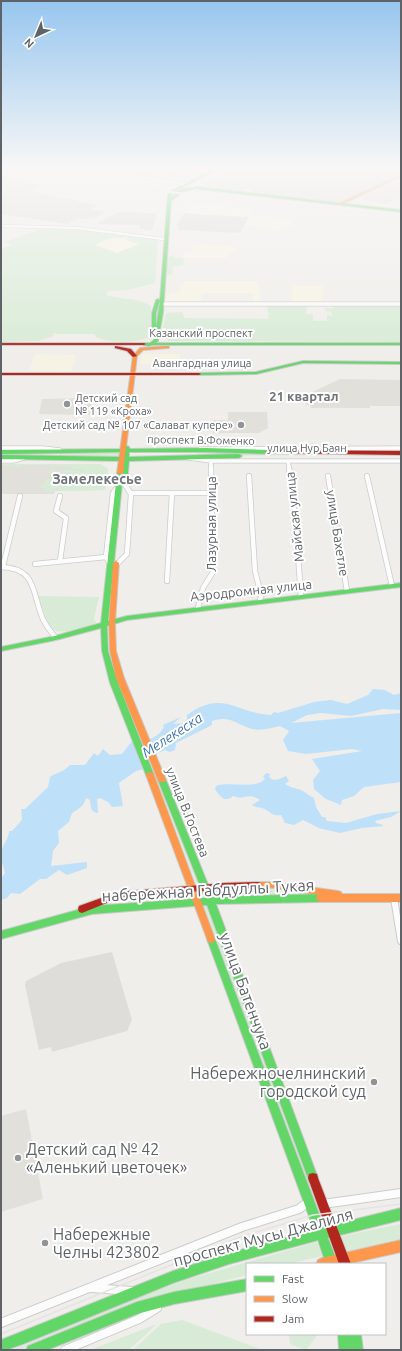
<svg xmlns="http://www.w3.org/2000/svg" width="402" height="1351" font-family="Ubuntu,sans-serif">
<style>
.commercial{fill:#f7f3e4}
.industrial{fill:#dfddda}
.education{fill:#e2e0da}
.green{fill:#d8ebd6}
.water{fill:#bfe0f9}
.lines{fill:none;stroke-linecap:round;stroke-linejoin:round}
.street-far4-casing{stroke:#cbcccc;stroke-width:3.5}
.street-far3-casing{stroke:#cbcccc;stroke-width:5}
.street-far2-casing{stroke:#cbcccc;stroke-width:6}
.street-far1-casing{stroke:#cbcccc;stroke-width:8}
.street-casing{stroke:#cbcccc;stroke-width:10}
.fast-casing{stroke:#cacacb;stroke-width:2}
.slow-casing{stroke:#cacacb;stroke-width:2}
.jam-casing{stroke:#cacacb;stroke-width:2}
.street-far4{stroke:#fdfcfc;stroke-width:2.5}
.street-far3{stroke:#fdfcfc;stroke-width:3.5}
.street-far2{stroke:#fdfcfc;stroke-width:4.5}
.street-far1{stroke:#fdfcfc;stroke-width:6}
.street{stroke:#fdfcfc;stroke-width:8}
.fast{fill:#63d668;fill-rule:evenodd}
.slow{fill:#ff974d;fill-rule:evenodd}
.jam{fill:#b3261e;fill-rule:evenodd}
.tram{stroke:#e4e4e4;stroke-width:1.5}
.rail-casing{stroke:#e4e4e4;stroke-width:2}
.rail{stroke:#fff;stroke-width:1;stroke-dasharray:1.5;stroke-linecap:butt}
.poi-dot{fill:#919496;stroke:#fff;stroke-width:1.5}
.labels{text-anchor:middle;stroke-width:4;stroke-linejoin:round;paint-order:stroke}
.far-street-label{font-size:11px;fill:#5f6368;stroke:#fff}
.far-poi-label{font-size:11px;fill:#5f6368;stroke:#fff;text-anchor:start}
.far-quarter-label{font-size:13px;font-weight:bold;fill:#70757a;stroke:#fff}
.street-label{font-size:13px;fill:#5f6368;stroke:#fff}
.far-district-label{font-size:14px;font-weight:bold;fill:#70757a;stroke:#fff}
.water-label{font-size:14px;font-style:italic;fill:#4174aa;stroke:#fff}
.near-street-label{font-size:16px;fill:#5f6368;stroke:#fff}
.near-poi-label{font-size:16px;fill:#5f6368;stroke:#fff;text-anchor:start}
</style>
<rect width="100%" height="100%" fill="#efeeea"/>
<path class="commercial" d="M 193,203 L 250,209 L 249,215 L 294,220 L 290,224 L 292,225 L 281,231 L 245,225 L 248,217 L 186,213 Z
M 116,237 L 140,244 L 117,253 L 95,245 Z
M 192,243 L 219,246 L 240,247 L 228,255 L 228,258 L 183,258 L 184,253 L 193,252 Z
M 184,281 L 258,281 L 260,301 L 253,301 L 252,293 L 203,293 L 202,301 L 165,302 L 166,294 L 180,292 L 180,285 L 184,285 Z
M 293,286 L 323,286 L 321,303 L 292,303 Z
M 35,354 L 76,355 L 71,371 L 29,370 Z
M 142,354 L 180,354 L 180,364 L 141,364 Z"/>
<path class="industrial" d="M 96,168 L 111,171 L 120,168 L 198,168 L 172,177 L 152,172 L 147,174 L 169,179 L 162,181 L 109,172 Z
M 238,168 L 401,168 L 401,175 L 338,203 L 251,192 L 253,190 L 248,189 L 239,191 L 217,189 L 207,187 L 200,182 L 209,179 L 218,179 L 212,178 Z
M 1,174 L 22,176 L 16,179 L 41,185 L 30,191 L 98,205 L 90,210 L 106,211 L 95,218 L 86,219 L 78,218 L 68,224 L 1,214 Z
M 401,181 L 401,202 L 394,200 L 385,204 L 361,199 L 391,184 Z
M 118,212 L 157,213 L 152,230 L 140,229 L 140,225 L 97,224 Z
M 186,213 L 204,215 L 249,217 L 240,233 L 179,230 L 177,225 L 183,215 Z
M 112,952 L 132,1020 L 127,1031 L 52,1052 L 51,1047 L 39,1050 L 25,985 L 26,981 L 61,963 Z"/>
<path class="education" d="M 340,379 L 401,380 L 401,406 L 370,406 L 370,408 L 311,408 L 310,405 L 306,405 L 304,396 Z
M 93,398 L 90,415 L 39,414 L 42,399 Z
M 228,412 L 267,412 L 268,428 L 259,433 L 213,433 L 213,420 L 228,420 Z
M 1,464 L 100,464 L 108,469 L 105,490 L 55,491 L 54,494 L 1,494 Z
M 26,1109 L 43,1199 L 1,1212 L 1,1116 Z"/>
<path class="green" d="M 45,228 L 80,229 L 126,235 L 121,238 C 112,235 99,242 95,245 L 117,253 L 139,244 L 127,240 L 130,239 L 125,237 L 129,236 L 158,240 L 155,283 L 127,290 L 107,291 L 106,295 C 120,300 137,297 151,306 L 151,336 C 140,344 107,343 96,337 L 95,334 L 57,334 L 55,333 L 52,334 L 54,336 L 38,341 L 1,342 L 1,249 L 12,245 L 4,242 Z
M 173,256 L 176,258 L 184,258 L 183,266 L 173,266 L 172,275 L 164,274 L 167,257 Z
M 267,305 L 304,305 L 307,307 L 305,314 L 313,314 L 313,321 L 327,321 L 327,315 L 333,316 L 331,312 L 326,311 L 325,308 L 333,308 L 333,305 L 401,305 L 401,342 L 169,341 L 162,337 L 162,334 L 167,333 L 166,328 L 163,328 L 166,313 L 183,312 L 184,318 L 269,319 Z
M 197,451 L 338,453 L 338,455 L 197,456 L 198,454 Z
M 121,452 L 121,457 L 58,456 L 58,455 L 61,453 Z
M 1,464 L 100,464 L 108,469 L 105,490 L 58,491 L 59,484 L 57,483 L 68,483 L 68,485 L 85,484 L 79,484 L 81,470 L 87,469 L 72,469 L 71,467 L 54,466 L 52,470 L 60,470 L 60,473 L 63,473 L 63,470 L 80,470 L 78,484 L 73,484 L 75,482 L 73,477 L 76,474 L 63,474 L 56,482 L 57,484 L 56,491 L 44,492 L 43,491 L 48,489 L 40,488 L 47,478 L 52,481 L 60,476 L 58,471 L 49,472 L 52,465 L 21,465 L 20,467 L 1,465 Z
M 38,596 L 99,597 L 94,618 L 96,623 L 94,625 C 49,635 54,639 38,596 Z
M 156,778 L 158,778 L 200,885 L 197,885 Z
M 272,887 L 276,892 L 275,895 L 212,898 L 209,890 Z
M 192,890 L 195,899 L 131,904 L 129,902 L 132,897 Z
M 203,904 L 207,904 L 260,1042 L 255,1043 Z
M 258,1049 L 261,1049 L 319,1208 L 315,1209 Z
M 401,1224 L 401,1241 L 347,1253 L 342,1236 Z
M 317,1242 L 322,1256 L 289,1264 L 247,1264 L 247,1275 C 170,1294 94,1320 20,1350 L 13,1350 L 126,1302 L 189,1279 Z
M 182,1320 L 263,1350 L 133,1350 L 161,1324 Z
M 157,1324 L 129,1350 L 90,1350 Z
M 289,1334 L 316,1334 L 316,1337 L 306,1350 L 290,1344 Z"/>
<path class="water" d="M 373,689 L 385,690 L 394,695 L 401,693 L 401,710 L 383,709 L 351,716 L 321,713 L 307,715 L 291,723 L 401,713 L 401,782 L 364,787 L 354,796 L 342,800 L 341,805 L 326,799 L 314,789 L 313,780 L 320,771 L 312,759 L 362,751 L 352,749 L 306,754 L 288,751 L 283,740 L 289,731 L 280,726 C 271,728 261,731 252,729 C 235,724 231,715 212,721 L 212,725 L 176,743 L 175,750 L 170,752 L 165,750 L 144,759 L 149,768 L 136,771 L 119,783 L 123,806 L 112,807 L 108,802 L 100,798 L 97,799 L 98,813 C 90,812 91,807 90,800 L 86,798 C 84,806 79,809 72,813 L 69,822 L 58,831 L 59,843 L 53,851 L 51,866 L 87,862 L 87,868 L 67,875 L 59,870 L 46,879 L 40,879 L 20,894 L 11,893 L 7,898 L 1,900 L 1,879 L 5,873 C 4,866 0,860 1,853 C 2,845 9,839 9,831 L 12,831 L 22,820 L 21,809 L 25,809 L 48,787 L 50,777 C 56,773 65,771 70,765 L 85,765 L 94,753 L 98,756 L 103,749 L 110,755 L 122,754 L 135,737 L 143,742 C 153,738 159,736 164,727 L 163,725 L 181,717 L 173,724 L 184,723 L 187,719 L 187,715 C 223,689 235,713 271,715 L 274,712 L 278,713 L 314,702 L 331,700 L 347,704 L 368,695 Z
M 266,773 L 270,774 L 269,777 C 275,783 280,778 286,776 L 289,781 L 285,784 C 290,788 298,788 303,791 C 307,794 310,796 314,798 L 316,807 L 322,817 L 325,817 L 327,821 L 346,823 L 377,814 L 401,811 L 391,817 L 375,821 L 376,823 L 383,825 L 383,826 L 362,828 L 340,833 L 319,828 L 303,820 L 294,825 L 285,823 L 281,815 C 272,817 269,810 262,808 C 258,807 256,808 252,805 L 260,800 C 254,795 247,796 240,798 L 233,796 C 225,803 220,797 215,789 L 216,786 C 230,781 255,790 265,779 L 263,777 Z"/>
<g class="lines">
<defs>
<path id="street-far4" d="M 86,168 L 183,184
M 186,195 L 198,188
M 1,226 L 77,228 L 163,239"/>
<path id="street-far3" d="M 161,304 L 401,304
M 1,448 L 43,448 L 60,450
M 200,449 L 401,448
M 188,458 L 211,461 L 401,461
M 1,461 L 13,461 L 24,458
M 211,461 L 211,468
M 288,461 L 289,468"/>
<path id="street-far2" d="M 289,467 L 296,526 L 301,597
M 249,476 L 255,571 L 261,595 L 260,601
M 328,476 L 347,591
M 367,476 L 392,586
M 131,493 L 211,493
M 60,496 L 56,511 L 66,518 L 60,561
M 35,564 L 106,557
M 111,565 L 106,557 L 113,493 L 118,486
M 116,565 L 127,554 L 131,494 L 124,483
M 3,566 L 20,496
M 1,567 C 36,568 32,591 42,617 C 45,625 51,632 56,638
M 167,581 L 172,493
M 198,608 L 203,588 L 213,572 L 211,467"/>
<path id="street-far1" d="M 394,898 L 401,941"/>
<path id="street" d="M 323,1204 L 401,1193
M 92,1288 L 132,1291
M 1,1323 L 242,1227 L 299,1209 L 308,1202
M 65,1350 L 139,1319 L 157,1308"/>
<path id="fast" d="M 216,168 L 220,168 L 172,193 L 171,197 L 182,189 L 198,187 L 401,210 L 401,212 L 198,189 L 184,191 L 171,201 L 163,313 L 158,341 L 156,343 L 401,343 L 401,345 L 152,345 L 149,346 L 142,345 L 142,343 L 150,343 L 154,340 L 156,328 L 154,329 L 152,328 L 152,313 L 156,300 L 158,299 L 160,300 L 168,193 ZM 160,301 L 156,328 L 156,313 Z
M 303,361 L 401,362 L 401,364 L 303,363 L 256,374 L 199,375 L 197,374 L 199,373 L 256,372 Z
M 127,446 L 129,447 L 130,449 L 206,448 L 268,450 L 271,452 L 268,454 L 206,452 L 129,452 L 129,457 L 239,454 L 242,456 L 239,458 L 129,461 L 127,483 L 124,485 L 122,484 L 108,621 L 127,616 L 401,583 L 401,587 L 127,620 L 107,626 L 108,651 L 118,683 L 154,775 L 153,777 L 147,777 L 146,775 L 110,683 L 102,651 L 101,628 L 56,640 L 1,651 L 1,647 L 55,636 L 101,623 L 117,473 L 120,471 L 122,472 L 123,461 L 1,459 L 1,455 L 124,457 L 124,452 L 1,454 L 1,450 L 124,449 L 125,447 Z
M 162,777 L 165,778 L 166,780 L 213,897 L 320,894 L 323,896 L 324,898 L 323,900 L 320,902 L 216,904 L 318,1178 L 317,1182 L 313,1183 L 309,1182 L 308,1178 L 207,905 L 92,914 L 1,939 L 1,931 L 92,906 L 205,898 L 158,780 L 159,778 Z
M 211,935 L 214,936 L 215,939 L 324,1227 L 401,1208 L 401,1220 L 328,1238 L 338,1264 L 326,1264 L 318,1240 L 315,1241 L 229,1264 L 173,1283 L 23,1344 L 6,1350 L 1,1350 L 1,1340 L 173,1271 L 229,1253 L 314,1230 L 207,939 L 208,936 Z
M 247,1279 L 247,1291 L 174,1304 L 137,1314 L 47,1350 L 26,1350 L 28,1346 L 137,1302 L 174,1292 Z
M 338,1334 L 361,1334 L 363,1350 L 339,1350 Z"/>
<path id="slow" d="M 401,175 L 401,177 L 340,205 L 337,204 Z
M 167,346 L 169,346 L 169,348 L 143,350 L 137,356 L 123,473 L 122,474 L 118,474 L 117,473 L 133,356 L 140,348 Z
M 116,561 L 119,563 L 115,623 L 116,651 L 124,678 L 166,780 L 165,782 L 159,782 L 158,780 L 116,678 L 110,651 L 109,623 L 113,563 Z
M 150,772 L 153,773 L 154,775 L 215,939 L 214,942 L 211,943 L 208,942 L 207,939 L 146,775 L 147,773 Z
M 258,882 L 274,882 L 338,891 L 341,892 L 342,894 L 401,894 L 401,902 L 320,902 L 317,900 L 316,898 L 317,896 L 319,895 L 274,888 L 255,887 L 254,885 L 255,883 Z
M 401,1240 L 401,1252 L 347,1264 L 316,1264 L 318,1260 L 322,1258 Z"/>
<path id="jam" d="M 1,343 L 144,343 L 146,344 L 144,345 L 1,345 Z
M 115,346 L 131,349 L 137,356 L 133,357 L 127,351 L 115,348 Z
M 1,373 L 199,373 L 201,374 L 199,375 L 1,375 Z
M 268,450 L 401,451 L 401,455 L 266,453 L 265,452 Z
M 258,882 L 261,883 L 262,885 L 261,887 L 258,888 L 224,889 L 119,898 L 82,913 L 79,912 L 78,909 L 79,906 L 118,892 L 224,883 Z
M 313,1173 L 317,1174 L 318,1178 L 351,1264 L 339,1264 L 308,1178 L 309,1174 Z"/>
</defs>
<use href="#street-far4" class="street-far4-casing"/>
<use href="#street-far3" class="street-far3-casing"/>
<use href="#street-far2" class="street-far2-casing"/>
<use href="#street-far1" class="street-far1-casing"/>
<use href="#street" class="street-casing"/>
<use href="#fast" class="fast-casing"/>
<use href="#slow" class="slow-casing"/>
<use href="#jam" class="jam-casing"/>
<use href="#street-far4" class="street-far4"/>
<use href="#street-far3" class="street-far3"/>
<use href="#street-far2" class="street-far2"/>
<use href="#street-far1" class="street-far1"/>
<use href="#street" class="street"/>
<use href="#fast" class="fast"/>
<use href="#slow" class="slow"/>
<use href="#jam" class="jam"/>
<path class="tram" d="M 1,1334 L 240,1237 L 313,1215 L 401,1204"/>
<defs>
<path id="rail" d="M 1,170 L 48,171 L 125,187 L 401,218
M 302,173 L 314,168
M 393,200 L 401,202"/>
</defs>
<use href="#rail" class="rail-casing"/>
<use href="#rail" class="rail"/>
</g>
<linearGradient id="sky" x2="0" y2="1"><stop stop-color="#97c6ef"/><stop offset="0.47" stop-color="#f8f7f6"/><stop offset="1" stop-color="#f8f7f6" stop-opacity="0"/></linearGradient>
<rect width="402" height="357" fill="url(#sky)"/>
<g class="poi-dot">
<circle cx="67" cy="404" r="4"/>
<circle cx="241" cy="425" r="4"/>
<circle cx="374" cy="1082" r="4"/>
<circle cx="18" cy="1158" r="4"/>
<circle cx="45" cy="1243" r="4"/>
</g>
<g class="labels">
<g class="far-street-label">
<text x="201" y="337">Казанский проспект</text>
<text x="202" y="367">Авангардная улица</text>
<text transform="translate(201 440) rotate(1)" y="4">проспект В.Фоменко</text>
<text x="307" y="452">улица Нур Баян</text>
</g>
<g class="far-poi-label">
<text x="75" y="402">Детский сад<tspan x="75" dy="13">№ 119 «Кроха»</tspan></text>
<text x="233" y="429" text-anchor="end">Детский сад № 107 «Салават купере»</text>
</g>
<g class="far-quarter-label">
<text x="304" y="401">21 квартал</text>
</g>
<g class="street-label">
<text transform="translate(294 517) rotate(-96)" y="5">Майская улица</text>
<text transform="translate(211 524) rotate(-90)" y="5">Лазурная улица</text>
<text transform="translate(338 533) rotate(81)" y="5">улица Бахетле</text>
<text transform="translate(251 590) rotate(-6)" y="5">Аэродромная улица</text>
<text transform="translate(188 812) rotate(68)" y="5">улица В.Гостева</text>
</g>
<g class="far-district-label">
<text x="97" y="484">Замелекесье</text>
</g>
<g class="water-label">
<text transform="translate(172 735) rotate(-33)" y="5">Мелекеска</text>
</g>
<g class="near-street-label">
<text transform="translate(208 890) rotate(-3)" y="6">набережная Габдуллы Тукая</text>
<text transform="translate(246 991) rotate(70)" y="6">улица Батенчука</text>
<text transform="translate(263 1237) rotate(-15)" y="6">проспект Мусы Джалиля</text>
</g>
<g class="near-poi-label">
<text x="366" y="1079" text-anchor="end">Набережночелнинский<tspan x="366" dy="18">городской суд</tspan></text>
<text x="26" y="1155">Детский сад № 42<tspan x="26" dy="18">«Аленький цветочек»</tspan></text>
<text x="53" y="1240">Набережные<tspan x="53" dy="18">Челны 423802</tspan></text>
</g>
</g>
<rect width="402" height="1351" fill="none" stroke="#5f6368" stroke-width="4"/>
<rect x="246" y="1263" width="140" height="72" fill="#ffffff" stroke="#bfc1c3"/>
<rect x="254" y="1276" width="20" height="6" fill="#63d668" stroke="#bfc1c3"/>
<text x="282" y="1283" font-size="12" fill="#5f6368">Fast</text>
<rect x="254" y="1296" width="20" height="6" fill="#ff974d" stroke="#bfc1c3"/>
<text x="282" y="1303" font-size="12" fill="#5f6368">Slow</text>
<rect x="254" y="1316" width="20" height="6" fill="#b3261e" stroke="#bfc1c3"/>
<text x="282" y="1323" font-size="12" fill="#5f6368">Jam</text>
<g transform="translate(36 36) rotate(224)" stroke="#ffffff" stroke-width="3" paint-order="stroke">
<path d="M0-3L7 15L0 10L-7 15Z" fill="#5f6368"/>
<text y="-6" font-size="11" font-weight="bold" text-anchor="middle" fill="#5f6368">N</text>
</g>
</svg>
